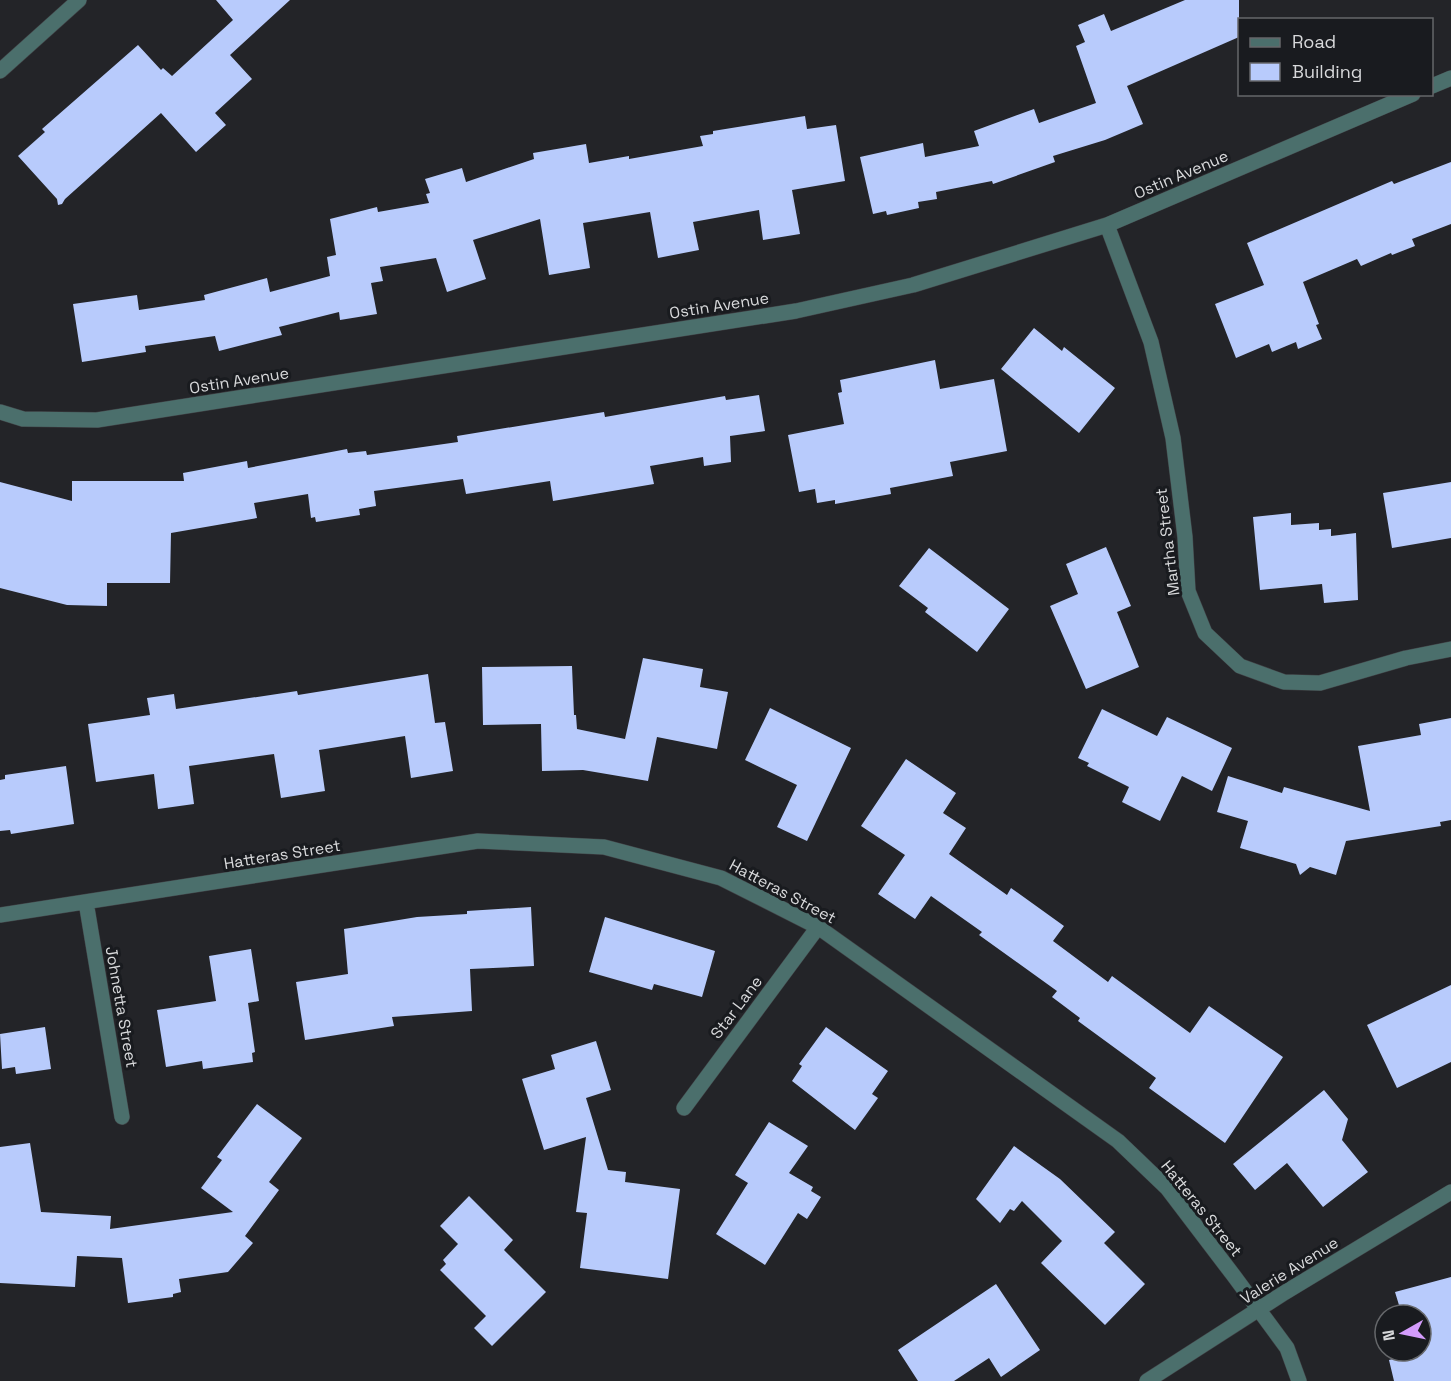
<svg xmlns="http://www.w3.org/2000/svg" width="1451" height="1381" font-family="'Space Grotesk',sans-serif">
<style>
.building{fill:#b8cbfc}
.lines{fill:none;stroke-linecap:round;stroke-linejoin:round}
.minor-casing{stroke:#404145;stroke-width:16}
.minor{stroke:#4b6f6c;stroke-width:15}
.labels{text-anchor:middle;stroke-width:6;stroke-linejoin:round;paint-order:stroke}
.street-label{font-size:16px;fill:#d8d9db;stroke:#191b1f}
</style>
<rect width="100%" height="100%" fill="#232428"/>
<path class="building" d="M 216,0 L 290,0 L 230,55 L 252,79 L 215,113 L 226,125 L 196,152 L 161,113 L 65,199 L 62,204 L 58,205 L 57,199 L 18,156 L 45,132 L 42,129 L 138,45 L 161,70 L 163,68 L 172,76 L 233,20 Z
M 1185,0 L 1239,0 L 1239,37 L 1127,86 L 1143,124 L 1105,140 L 1053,156 L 1055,162 L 993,184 L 992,181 L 936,192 L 937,199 L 918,202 L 919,208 L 887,215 L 886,211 L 873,214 L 860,157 L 923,143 L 925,157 L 979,146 L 974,131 L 1034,109 L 1039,123 L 1096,103 L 1076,46 L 1085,42 L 1078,25 L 1104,14 L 1111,31 Z
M 805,116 L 807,129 L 836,125 L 845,181 L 792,190 L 800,234 L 763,240 L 759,210 L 693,222 L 699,250 L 658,258 L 650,212 L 583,223 L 590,268 L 549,275 L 540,219 L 473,240 L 486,279 L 447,292 L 436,258 L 380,267 L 383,281 L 371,283 L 377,314 L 340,320 L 339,312 L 279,327 L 282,335 L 219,351 L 215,336 L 145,346 L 146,352 L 82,362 L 73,304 L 137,295 L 139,310 L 205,300 L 204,295 L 267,278 L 270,292 L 330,276 L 327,257 L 336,255 L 330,219 L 377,207 L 378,212 L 429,203 L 426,194 L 430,193 L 425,179 L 462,168 L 466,182 L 534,159 L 533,153 L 586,144 L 589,163 L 629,156 L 629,159 L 703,146 L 700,136 L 713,134 L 713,131 Z
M 1451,162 L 1451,224 L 1412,239 L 1415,246 L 1392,255 L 1391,253 L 1361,266 L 1357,259 L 1303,282 L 1319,324 L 1316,325 L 1322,339 L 1298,349 L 1296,342 L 1272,352 L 1269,344 L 1236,358 L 1215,304 L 1264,285 L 1247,243 L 1392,181 L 1394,184 Z
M 1034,328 L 1062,351 L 1064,347 L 1115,388 L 1079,433 L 1001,369 Z
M 935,360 L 940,389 L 994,379 L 1007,451 L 950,462 L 953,476 L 890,488 L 891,494 L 835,504 L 835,500 L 817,503 L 815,489 L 799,492 L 788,435 L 844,424 L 838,393 L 842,392 L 840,380 Z
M 759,395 L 765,431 L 730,436 L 731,462 L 704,466 L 703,457 L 650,466 L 654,484 L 553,501 L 550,481 L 466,494 L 463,479 L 374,491 L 376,506 L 359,509 L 360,515 L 316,522 L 315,517 L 311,518 L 308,494 L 254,503 L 257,518 L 171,533 L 170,583 L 107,583 L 107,606 L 67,605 L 0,588 L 0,482 L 72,501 L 72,481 L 184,481 L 183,473 L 247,461 L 248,468 L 347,449 L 348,453 L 366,451 L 367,455 L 458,442 L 457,436 L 604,412 L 605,417 L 725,396 L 726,400 Z
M 1451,482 L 1451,538 L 1392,548 L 1383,493 Z
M 1291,513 L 1291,525 L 1319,523 L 1319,530 L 1331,529 L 1331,536 L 1356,533 L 1358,600 L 1324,603 L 1322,584 L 1260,590 L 1253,517 Z
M 1106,547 L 1131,606 L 1117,612 L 1139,667 L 1086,689 L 1050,606 L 1078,594 L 1066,564 Z
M 929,548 L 1009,609 L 977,652 L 925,612 L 928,608 L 899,586 Z
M 643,658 L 703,669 L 700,687 L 728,692 L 717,749 L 657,737 L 648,781 L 583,770 L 542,771 L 541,724 L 483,725 L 482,667 L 572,666 L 574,715 L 576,715 L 577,729 L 625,739 Z
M 428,674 L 435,723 L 445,722 L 453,771 L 411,778 L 405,736 L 319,750 L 325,791 L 281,798 L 274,754 L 189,766 L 194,804 L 158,809 L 154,774 L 96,782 L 88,724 L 150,715 L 147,698 L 174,694 L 176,709 L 297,691 L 298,695 Z
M 770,708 L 851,748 L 807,841 L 777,827 L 797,785 L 745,760 Z
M 1102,709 L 1157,736 L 1167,717 L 1232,748 L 1212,791 L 1182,776 L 1160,821 L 1122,802 L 1129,787 L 1087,766 L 1089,763 L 1078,758 Z
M 1451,718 L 1451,820 L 1440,822 L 1441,826 L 1346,841 L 1336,875 L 1310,867 L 1300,875 L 1296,864 L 1240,848 L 1248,821 L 1217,812 L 1228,776 L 1282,793 L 1284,787 L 1370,811 L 1358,746 L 1421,735 L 1419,724 Z
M 906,759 L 956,793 L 943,813 L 966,828 L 949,854 L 1007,895 L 1011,888 L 1064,926 L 1053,941 L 1108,982 L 1112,976 L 1190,1033 L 1209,1006 L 1283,1057 L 1225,1143 L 1149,1088 L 1156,1078 L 1078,1021 L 1080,1018 L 1052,997 L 1057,991 L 979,935 L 982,932 L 931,896 L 915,919 L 878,894 L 905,855 L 861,826 Z
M 66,766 L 74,824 L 11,834 L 10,830 L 0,831 L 0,780 L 5,779 L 5,775 Z
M 531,907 L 534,966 L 470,969 L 472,1011 L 392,1017 L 394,1026 L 305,1040 L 296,982 L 348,974 L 344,929 L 417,917 L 467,914 L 467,911 Z
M 605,917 L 715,951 L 702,997 L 654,984 L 652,990 L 589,972 Z
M 251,949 L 259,1001 L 248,1003 L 255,1052 L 252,1053 L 253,1062 L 203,1069 L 202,1061 L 166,1067 L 157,1010 L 216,1001 L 209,956 Z
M 1451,985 L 1451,1062 L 1397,1088 L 1367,1025 Z
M 45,1027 L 51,1069 L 16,1074 L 15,1067 L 2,1069 L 0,1034 Z
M 826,1027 L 888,1071 L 872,1094 L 878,1098 L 855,1130 L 792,1081 L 802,1066 L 799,1064 Z
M 596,1041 L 611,1090 L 586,1098 L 608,1170 L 626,1172 L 625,1182 L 680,1189 L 668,1279 L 580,1268 L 587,1213 L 576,1212 L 586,1137 L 544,1150 L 522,1079 L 555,1069 L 551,1055 Z
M 1324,1090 L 1348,1119 L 1342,1140 L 1368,1172 L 1323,1207 L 1287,1163 L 1255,1190 L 1233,1164 Z
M 257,1104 L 302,1138 L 269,1182 L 279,1190 L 245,1236 L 253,1243 L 228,1272 L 179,1279 L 181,1292 L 173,1294 L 173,1297 L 128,1303 L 122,1258 L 77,1256 L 75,1287 L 0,1283 L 0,1147 L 30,1143 L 41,1212 L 111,1216 L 110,1229 L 233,1212 L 201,1188 L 222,1160 L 217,1157 Z
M 769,1122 L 808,1146 L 789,1173 L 813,1187 L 811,1191 L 821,1197 L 807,1219 L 798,1213 L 765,1265 L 716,1234 L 748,1183 L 735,1175 Z
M 1014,1146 L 1060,1179 L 1115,1232 L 1104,1243 L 1145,1284 L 1105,1325 L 1041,1263 L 1062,1241 L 1022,1201 L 1014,1211 L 1010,1209 L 1000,1223 L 976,1199 Z
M 469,1196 L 513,1240 L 504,1250 L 546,1292 L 492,1346 L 474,1328 L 486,1316 L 440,1270 L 446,1264 L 443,1260 L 458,1244 L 440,1226 Z
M 1451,1277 L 1451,1381 L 1394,1381 L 1389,1360 L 1412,1354 L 1411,1351 L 1421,1351 L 1421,1315 L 1402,1315 L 1395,1292 Z
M 996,1284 L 1040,1350 L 1001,1377 L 989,1358 L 954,1381 L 918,1381 L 898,1350 Z"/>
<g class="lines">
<defs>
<path id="minor" d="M 0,71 L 79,0
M 1432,86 L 1451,78
M 1107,225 L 1151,342 L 1173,438 L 1185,537 L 1188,591 L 1205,633 L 1240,666 L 1284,682 L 1320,683 L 1406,658 L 1451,649
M 0,412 L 23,419 L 97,420 L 796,311 L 913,285 L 1107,225 L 1413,94
M 86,902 L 122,1117
M 0,915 L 478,841 L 604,847 L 721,878 L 818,927 L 1118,1141 L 1167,1188 L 1234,1276 L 1287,1348 L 1299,1381
M 684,1108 L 818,927
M 1147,1381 L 1284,1293 L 1451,1192"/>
</defs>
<use href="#minor" class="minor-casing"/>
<use href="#minor" class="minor"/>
</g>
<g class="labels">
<g class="street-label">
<text transform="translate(1181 174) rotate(-23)" y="6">Ostin Avenue</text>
<text transform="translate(719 305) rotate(-9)" y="6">Ostin Avenue</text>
<text transform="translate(239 380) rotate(-9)" y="6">Ostin Avenue</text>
<text transform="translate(1167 542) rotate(-97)" y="6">Martha Street</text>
<text transform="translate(282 854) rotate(-9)" y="6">Hatteras Street</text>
<text transform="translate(783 891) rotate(28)" y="6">Hatteras Street</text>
<text transform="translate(122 1007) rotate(80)" y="6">Johnetta Street</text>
<text transform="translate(736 1007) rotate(-53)" y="6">Star Lane</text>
<text transform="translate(1202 1208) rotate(51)" y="6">Hatteras Street</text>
<text transform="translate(1289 1270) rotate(-32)" y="6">Valerie Avenue</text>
</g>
</g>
<rect x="1238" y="18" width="195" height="78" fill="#191b1f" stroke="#65676a" stroke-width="1.5"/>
<rect x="1250" y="38" width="30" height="9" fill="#4b6f6c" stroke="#65676a" stroke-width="1.5"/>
<text x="1292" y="48" font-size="18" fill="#d8d9db">Road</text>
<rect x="1250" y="63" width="30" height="18" fill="#b8cbfc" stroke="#65676a" stroke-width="1.5"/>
<text x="1292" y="78" font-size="18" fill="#d8d9db">Building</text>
<g transform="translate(1403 1333) rotate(261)"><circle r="28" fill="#191b1f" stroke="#65676a" stroke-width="1.5"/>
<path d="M0-4.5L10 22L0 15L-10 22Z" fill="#d49cfc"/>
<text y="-9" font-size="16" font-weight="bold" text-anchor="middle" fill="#d8d9db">N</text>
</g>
</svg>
